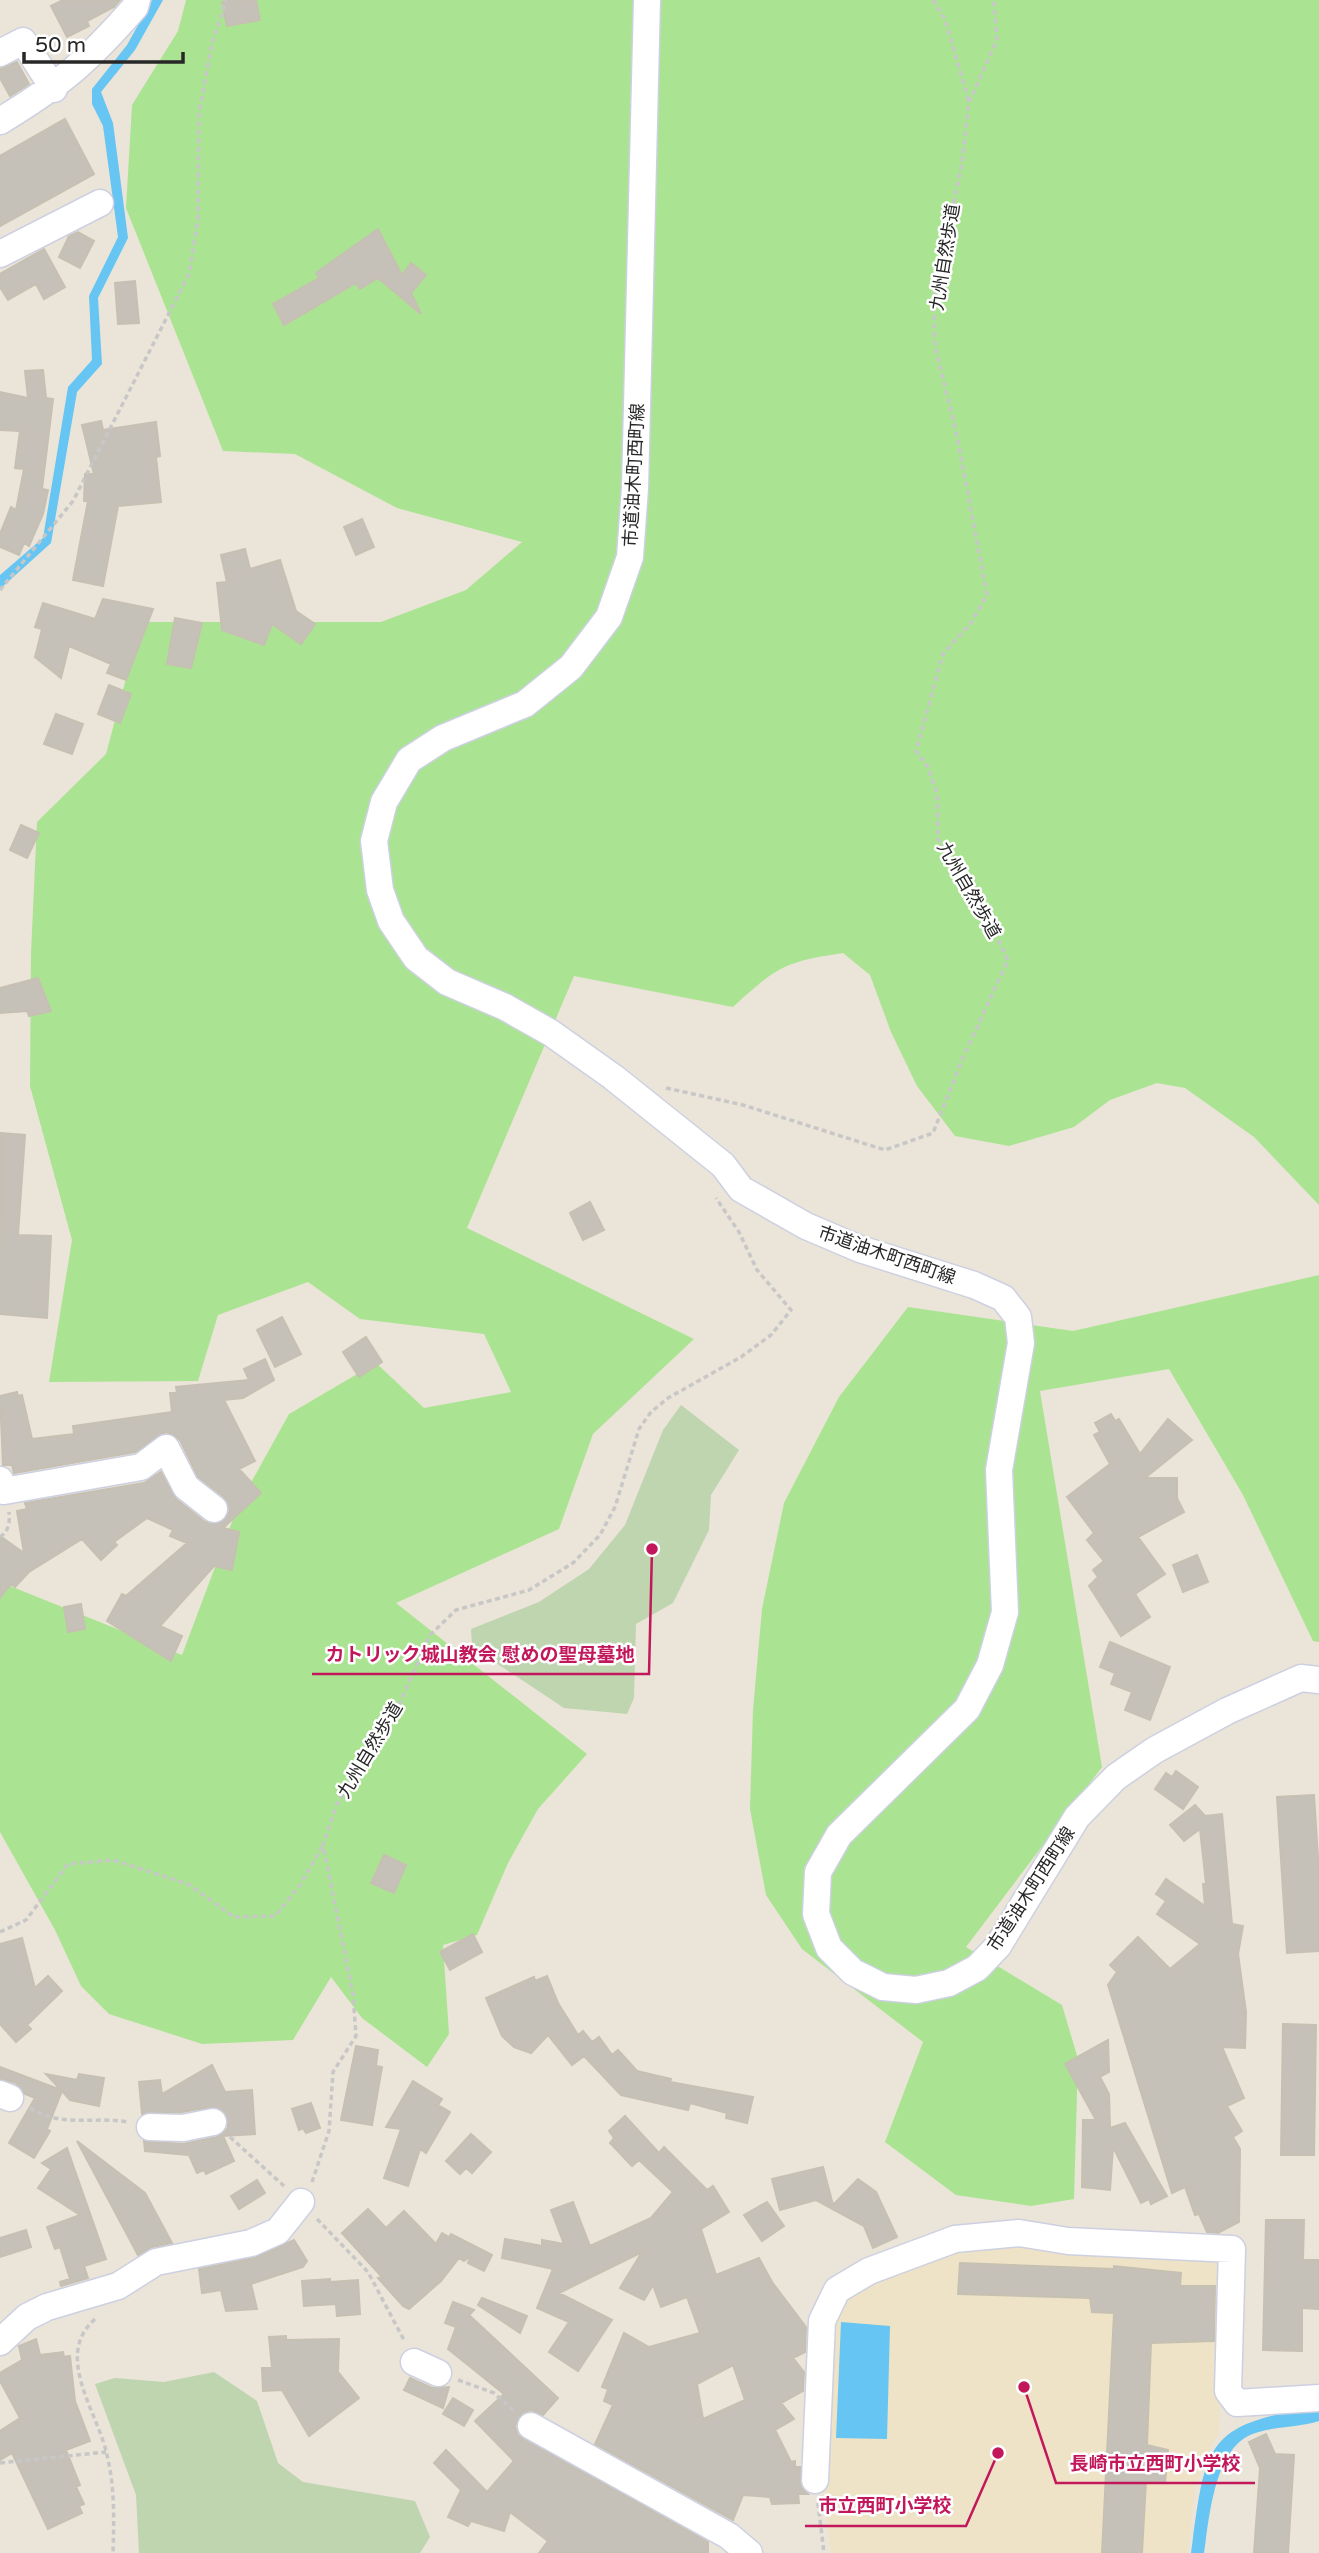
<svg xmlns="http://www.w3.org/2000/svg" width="1319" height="2553" font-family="'Varela Round','Noto Sans JP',sans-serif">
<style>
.education{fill:#eee3c6}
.green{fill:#aae492}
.cemetery{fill:#bfd5af}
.water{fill:#66c5f2}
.building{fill:#c6c1b8;stroke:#c6c0b2;stroke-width:2;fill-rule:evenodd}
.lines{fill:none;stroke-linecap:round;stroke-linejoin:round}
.minor-casing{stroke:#cdd0e1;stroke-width:29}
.path{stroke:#c7c7c7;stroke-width:3.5;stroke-dasharray:5 3.5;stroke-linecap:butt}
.minor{stroke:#fff;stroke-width:26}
.labels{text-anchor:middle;stroke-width:5;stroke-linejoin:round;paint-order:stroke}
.street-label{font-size:18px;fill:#272727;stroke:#fff}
.leader{fill:none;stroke:#c2185b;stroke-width:2.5}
.callout-dot{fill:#c2185b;stroke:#fff;stroke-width:2.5}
.callout-label{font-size:19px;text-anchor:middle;font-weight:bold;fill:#c2185b;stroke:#fff;stroke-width:5;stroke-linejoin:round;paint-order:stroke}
</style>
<rect width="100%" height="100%" fill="#ebe4d8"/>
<path class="education" d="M 1018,2242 L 1222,2259 L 1219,2433 L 1205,2458 L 1195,2491 L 1187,2553 L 831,2553 L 823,2478 L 832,2323 L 847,2296 L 872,2276 L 957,2247 Z"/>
<path class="green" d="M 186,0 L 1319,0 L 1319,1205 L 1254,1137 L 1185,1088 L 1157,1083 L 1110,1100 L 1074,1127 L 1009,1146 L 955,1136 L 917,1086 L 891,1032 L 870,975 L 843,953 C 783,962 777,967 733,1007 L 574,976 L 467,1228 L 694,1339 L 593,1434 L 559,1529 L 396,1603 L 587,1754 L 538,1809 L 508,1863 L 477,1935 L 443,1945 L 449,2034 L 427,2067 L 362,2018 L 331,1977 L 293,2040 L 202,2044 L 109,2014 L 81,1986 L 55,1930 L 0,1832 L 0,1582 L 182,1655 L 238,1506 L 289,1414 L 376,1363 L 424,1408 L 511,1392 L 484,1334 L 360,1319 L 308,1282 L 218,1315 L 198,1381 L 49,1382 L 72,1240 L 30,1086 L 31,953 L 37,822 L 106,754 L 141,622 L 381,622 L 466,590 L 522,542 L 397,508 L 295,454 L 223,451 L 126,208 L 132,105 L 178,31 Z
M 1319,1275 L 1319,1642 L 1313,1641 L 1243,1495 L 1169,1369 L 1040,1391 L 1102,1767 L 966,1947 L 1062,2005 L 1078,2059 L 1074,2199 L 1031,2206 L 956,2195 L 885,2142 L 923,2042 L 802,1949 L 766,1895 L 750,1809 L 753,1710 L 762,1609 L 784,1503 L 839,1397 L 908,1307 L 1073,1331 Z"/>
<path class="cemetery" d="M 681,1405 L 739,1450 L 711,1495 L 709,1530 L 673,1603 L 636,1624 L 634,1698 L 627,1714 L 564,1708 L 472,1647 L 471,1629 L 539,1602 L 589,1569 L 625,1525 L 663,1430 Z
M 214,2372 L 257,2401 L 278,2463 L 303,2482 L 415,2501 L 430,2537 L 420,2553 L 139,2553 L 136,2495 L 95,2384 L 115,2378 L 164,2382 Z"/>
<path class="water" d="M 152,0 L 163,0 L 135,50 L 101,92 L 113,123 L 128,238 L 98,298 L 102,364 L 77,392 L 51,543 L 0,589 L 0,575 L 43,538 L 68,387 L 92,360 L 89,296 L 118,237 L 103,126 L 92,104 L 92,89 L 127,45 Z
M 841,2322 L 890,2326 L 887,2439 L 836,2438 Z
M 1319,2407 L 1319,2421 C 1297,2428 1271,2426 1250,2435 C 1214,2451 1209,2519 1204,2553 L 1191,2553 C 1206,2444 1204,2424 1319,2407 Z"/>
<path class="building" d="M 63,0 L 120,0 L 114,7 L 87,21 L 89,26 L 67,37 L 51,6 Z
M 231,0 L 256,0 L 260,20 L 227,26 L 222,2 Z
M 17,62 L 29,84 L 10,96 L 0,78 L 0,69 Z
M 65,119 L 94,174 L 0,226 L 0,156 Z
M 378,229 L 402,275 L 411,263 L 426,275 L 411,293 L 421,314 L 378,278 L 360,289 L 356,283 L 284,325 L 273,304 L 319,278 L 316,273 Z
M 78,232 L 94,241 L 80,268 L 59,257 L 69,236 Z
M 44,249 L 65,287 L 44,299 L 36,284 L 8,300 L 0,287 L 0,274 Z
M 135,281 L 139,323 L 118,324 L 115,283 Z
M 43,370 L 46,398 L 53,399 L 42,489 L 48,490 L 43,514 L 29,546 L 24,543 L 19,555 L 0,547 L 0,534 L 11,507 L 16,510 L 24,469 L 15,468 L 20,431 L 0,430 L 0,392 L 28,398 L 25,371 Z
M 101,421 L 103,430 L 156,422 L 160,456 L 156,457 L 161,502 L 118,506 L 103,586 L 73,580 L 88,501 L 84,501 L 85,474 L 94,474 L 82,425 Z
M 362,519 L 374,547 L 356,555 L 344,527 Z
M 245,549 L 250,569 L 280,560 L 296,611 L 315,624 L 301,644 L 272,624 L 264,645 L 222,630 L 217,583 L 227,582 L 221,555 Z
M 103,599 L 153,609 L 126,680 L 107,673 L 111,664 L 69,646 L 61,678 L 35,657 L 42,629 L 35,627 L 43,603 L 95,619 Z
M 175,618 L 202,623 L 191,668 L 167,664 Z
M 109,685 L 131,694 L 120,723 L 98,714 Z
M 56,714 L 83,724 L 72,754 L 44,744 Z
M 21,825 L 39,833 L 27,858 L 10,850 Z
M 38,978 L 51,1011 L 29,1016 L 27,1011 L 0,1013 L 0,988 Z
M 1,1133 L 25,1135 L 18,1235 L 51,1236 L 47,1318 L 0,1314 Z
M 590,1202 L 604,1230 L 583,1240 L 570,1213 Z
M 282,1317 L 301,1354 L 275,1367 L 257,1330 Z
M 366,1337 L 382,1362 L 359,1377 L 343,1352 Z
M 265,1359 L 274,1380 L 243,1398 L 224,1400 L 255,1461 L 239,1469 L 261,1493 L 223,1528 L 239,1532 L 232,1570 L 214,1566 L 160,1626 L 182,1636 L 171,1661 L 107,1621 L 122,1594 L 126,1596 L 187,1543 L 170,1536 L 173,1530 L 147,1518 L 114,1542 L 117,1545 L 101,1560 L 82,1539 L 29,1572 L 15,1587 L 11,1584 L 0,1598 L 0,1536 L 24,1553 L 17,1511 L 27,1509 L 25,1503 L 144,1483 L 161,1472 L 176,1499 L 205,1522 L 220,1523 L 230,1511 L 224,1497 L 198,1477 L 180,1440 L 166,1432 L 135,1452 L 14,1473 L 12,1465 L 3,1465 L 0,1396 L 17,1392 L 18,1396 L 22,1395 L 32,1439 L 74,1434 L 73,1426 L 172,1412 L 170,1393 L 177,1393 L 176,1387 L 249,1380 L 244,1369 Z
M 1111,1414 L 1115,1421 L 1119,1419 L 1140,1454 L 1168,1419 L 1192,1440 L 1145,1478 L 1177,1478 L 1177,1498 L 1184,1512 L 1138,1537 L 1165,1574 L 1135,1594 L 1150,1617 L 1121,1636 L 1089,1586 L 1098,1577 L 1093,1570 L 1104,1561 L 1087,1540 L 1094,1533 L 1067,1497 L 1110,1464 L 1094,1435 L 1100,1432 L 1095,1423 Z
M 1197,1555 L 1208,1582 L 1183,1592 L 1173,1565 Z
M 81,1604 L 85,1629 L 68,1632 L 64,1607 Z
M 1110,1642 L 1170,1667 L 1150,1720 L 1125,1710 L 1132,1692 L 1111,1684 L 1115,1673 L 1100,1667 Z
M 1176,1771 L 1198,1787 L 1183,1809 L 1155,1789 L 1166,1773 L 1172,1777 Z
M 1314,1795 L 1319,1874 L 1319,1951 L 1287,1953 L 1277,1797 Z
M 1195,1805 L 1205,1816 L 1222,1814 L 1232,1924 L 1243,1926 L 1238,1954 L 1246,2012 L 1245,2048 L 1222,2047 L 1244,2098 L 1227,2106 L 1242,2131 L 1233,2137 L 1240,2149 L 1239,2222 L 1218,2233 L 1207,2232 L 1199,2214 L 1195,2215 L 1185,2187 L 1172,2193 L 1108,1985 L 1117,1972 L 1110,1965 L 1138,1937 L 1170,1969 L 1200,1944 L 1157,1914 L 1166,1901 L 1156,1894 L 1166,1879 L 1205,1906 L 1203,1884 L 1206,1884 L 1200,1829 L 1184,1841 L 1170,1825 Z
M 384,1855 L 406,1865 L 394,1893 L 371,1883 Z
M 473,1934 L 482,1952 L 450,1970 L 440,1952 Z
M 22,1938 L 35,1988 L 48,1976 L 62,1991 L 27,2025 L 31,2029 L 16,2042 L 0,2024 L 0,1944 Z
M 547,1976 L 558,2003 L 578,2035 L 583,2031 L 592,2042 L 599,2037 L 612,2055 L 618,2050 L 637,2071 L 671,2079 L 670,2082 L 753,2097 L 747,2123 L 726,2118 L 727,2113 L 690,2103 L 688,2110 L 621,2095 L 584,2056 L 572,2065 L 548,2035 L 531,2053 L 514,2047 L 502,2036 L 486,1998 L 534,1977 L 535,1981 Z
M 1283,2024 L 1316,2025 L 1314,2155 L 1281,2155 Z
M 1108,2040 L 1109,2072 L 1100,2077 L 1109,2094 L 1110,2128 L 1125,2123 L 1167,2196 L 1151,2204 L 1149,2199 L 1141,2203 L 1113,2147 L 1110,2190 L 1082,2187 L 1083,2120 L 1096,2120 L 1065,2064 Z
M 356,2046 L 378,2050 L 376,2066 L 382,2067 L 372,2125 L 341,2120 Z
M 212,2065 L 225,2092 L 252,2090 L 255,2134 L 223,2136 L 234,2161 L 206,2174 L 204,2170 L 197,2173 L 189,2155 L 145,2151 L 144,2141 L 183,2144 L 217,2137 L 228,2128 L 225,2112 L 211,2107 L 182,2112 L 142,2114 L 139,2082 L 160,2080 L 162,2094 Z
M 0,2067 L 61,2090 L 46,2074 L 77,2080 L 79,2074 L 104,2078 L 99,2106 L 70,2100 L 62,2091 L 47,2129 L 50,2131 L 34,2158 L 9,2143 L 35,2098 L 25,2094 L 16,2083 L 0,2079 Z
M 413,2081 L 442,2099 L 438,2105 L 450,2112 L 426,2153 L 420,2149 L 408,2186 L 384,2178 L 401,2129 L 386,2127 Z
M 311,2103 L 320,2128 L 306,2133 L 303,2128 L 299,2130 L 292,2109 Z
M 625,2116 L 659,2153 L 664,2147 L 707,2190 L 713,2186 L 729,2212 L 701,2229 L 716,2275 L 759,2258 L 772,2282 L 806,2327 L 805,2352 L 793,2358 L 804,2372 L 803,2391 L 781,2403 L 794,2419 L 775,2430 L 791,2462 L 795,2461 L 795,2467 L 800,2467 L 801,2487 L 808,2494 L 798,2494 L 799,2503 L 772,2504 L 770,2497 L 743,2495 L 733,2520 L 595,2444 L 613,2405 L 604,2401 L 608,2389 L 602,2387 L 624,2333 L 649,2347 L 700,2333 L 687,2297 L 661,2307 L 653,2285 L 644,2300 L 620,2288 L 642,2252 L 559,2293 L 612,2320 L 578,2371 L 549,2352 L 569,2322 L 537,2308 L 553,2269 L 502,2258 L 505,2239 L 542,2246 L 542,2240 L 564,2244 L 551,2210 L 573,2202 L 590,2246 L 651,2218 L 673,2192 L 639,2160 L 632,2166 L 610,2143 L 614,2138 L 609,2131 ZM 733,2365 L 745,2400 L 703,2419 L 697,2384 Z
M 471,2134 L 491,2152 L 472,2173 L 466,2168 L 460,2174 L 446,2161 Z
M 77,2141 L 145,2193 L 172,2243 L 152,2247 L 138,2255 Z
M 67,2148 L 106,2259 L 84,2266 L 88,2278 L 61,2286 L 60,2282 L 70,2279 L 60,2247 L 55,2249 L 47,2227 L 80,2215 L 38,2188 L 51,2169 L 42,2163 Z
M 823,2167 L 833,2205 L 858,2179 L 876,2192 L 897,2237 L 873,2248 L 864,2226 L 816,2200 L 780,2210 L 772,2179 Z
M 257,2180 L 265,2193 L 239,2209 L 231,2196 Z
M 767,2202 L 784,2226 L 762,2241 L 744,2215 Z
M 368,2209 L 386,2228 L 404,2211 L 436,2244 L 442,2233 L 449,2237 L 451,2234 L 492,2255 L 484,2271 L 468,2263 L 471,2256 L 464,2261 L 459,2258 L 441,2281 L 409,2309 L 403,2306 L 378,2278 L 382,2277 L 342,2233 Z
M 1266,2220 L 1304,2220 L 1303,2260 L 1319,2260 L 1319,2309 L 1302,2308 L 1302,2351 L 1263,2350 Z
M 26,2230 L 31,2247 L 0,2257 L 0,2238 Z
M 294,2240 L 307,2261 L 303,2267 L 251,2284 L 257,2309 L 226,2311 L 221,2290 L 202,2293 L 199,2269 L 254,2258 Z
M 960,2263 L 1114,2269 L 1114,2266 L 1181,2273 L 1180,2286 L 1215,2286 L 1214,2341 L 1151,2343 L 1147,2445 L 1168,2450 L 1165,2483 L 1146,2481 L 1142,2553 L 1102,2553 L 1114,2313 L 1092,2312 L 1090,2298 L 958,2294 Z
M 330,2279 L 330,2282 L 358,2280 L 360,2314 L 337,2316 L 336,2304 L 304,2306 L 302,2281 Z
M 482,2298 L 527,2316 L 520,2333 L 478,2305 Z
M 453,2302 L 474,2310 L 469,2315 L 558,2398 L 543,2415 L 531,2410 L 522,2413 L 515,2426 L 518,2435 L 708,2542 L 708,2553 L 539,2553 L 548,2541 L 510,2512 L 504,2531 L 471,2521 L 468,2526 L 448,2517 L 461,2490 L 434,2463 L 446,2450 L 487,2492 L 514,2461 L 475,2421 L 504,2394 L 448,2349 L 456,2327 L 445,2323 Z
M 286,2336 L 286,2340 L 339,2339 L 338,2372 L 359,2398 L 309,2436 L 282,2390 L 263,2391 L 262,2368 L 272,2368 L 269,2337 Z
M 36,2339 L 40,2355 L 63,2352 L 64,2357 L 70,2356 L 75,2401 L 90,2441 L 66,2450 L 80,2485 L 76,2487 L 84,2504 L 79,2506 L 82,2513 L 48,2529 L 12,2453 L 0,2460 L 0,2431 L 20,2418 L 0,2381 L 0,2373 L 22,2360 L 19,2346 Z
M 410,2378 L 432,2388 L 449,2387 L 443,2408 L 404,2390 Z
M 453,2398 L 473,2410 L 464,2426 L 443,2414 Z
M 1266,2434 L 1275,2454 L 1294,2455 L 1288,2553 L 1254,2553 L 1260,2468 L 1249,2442 Z"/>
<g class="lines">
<defs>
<path id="minor" d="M 647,0 L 635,488 L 630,557 L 609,617 L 571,667 L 525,704 L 443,738 L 409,760 L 384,802 L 374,841 L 380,890 L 391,921 L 416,958 L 447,982 L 505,1007 L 551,1033 L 613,1077 L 723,1165 L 741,1189 L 806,1226 L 860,1249 L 974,1285 L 1003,1298 L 1018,1317 L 1021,1343 L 999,1470 L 1005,1612 L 990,1665 L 967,1709 L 839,1835 L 818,1872 L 816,1914 L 829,1948 L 853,1972 L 883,1987 L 916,1990 L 949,1983 L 977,1968 L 998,1946 L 1077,1817 L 1116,1777 L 1155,1750 L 1227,1711 L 1301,1678 L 1319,1680
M 0,53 L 23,41 L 54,89
M 0,121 C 60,85 89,60 135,7 L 137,0
M 0,254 L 100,203
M 0,1480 L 4,1491 L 141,1467 L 166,1448 L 186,1487 L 214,1509
M 0,2094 L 10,2098
M 150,2127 L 183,2128 L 213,2122
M 0,2342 L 27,2317 L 47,2307 L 118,2286 L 156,2262 L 251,2243 L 278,2231 L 301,2202
M 414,2362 L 438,2373
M 531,2426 L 729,2536 L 749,2553
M 815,2480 L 822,2321 L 837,2290 L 869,2271 L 955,2239 L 1019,2233 L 1068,2241 L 1232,2249 L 1228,2391 L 1237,2403 L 1319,2398"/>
</defs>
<use href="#minor" class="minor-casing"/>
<path class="path" d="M 933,0 L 945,19 L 969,102
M 0,590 L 73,501 L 189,274 L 198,219 L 199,113 L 212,44 L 226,0
M 666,1088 L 743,1105 L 885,1150 L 933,1133 L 962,1060 L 1008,960 L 984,911 L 938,839 L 937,794 L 928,767 L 916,751 L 943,654 L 971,623 L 987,595 L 956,431 L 935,346 L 934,297 L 962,163 L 969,102 L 997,40 L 994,0
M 0,1537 C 9,1531 10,1522 9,1512
M 0,1932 L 26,1920 L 68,1864 L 113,1860 L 188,1884 L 234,1917 L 275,1916 L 300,1885 L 322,1847
M 30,2108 C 61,2128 94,2116 128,2122
M 230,2137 L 284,2186
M 312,2182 L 329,2131 L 333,2072 L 356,2036 L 353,1994 L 323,1845 L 337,1804 L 395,1714 L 430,1635 L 456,1610 L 529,1590 L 573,1563 L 600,1535 L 615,1507 L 639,1429 L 651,1412 L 668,1398 L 741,1357 L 771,1335 L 791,1310 L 757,1270 L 739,1232 L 716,1198
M 317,2219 L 368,2272 L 405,2342
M 95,2319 C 53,2356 98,2412 107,2455 C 115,2488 114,2519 113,2553
M 458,2380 L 494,2393 L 514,2411
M 0,2463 L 106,2452
M 818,2503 L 824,2553"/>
<use href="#minor" class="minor"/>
</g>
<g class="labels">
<g class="street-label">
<text transform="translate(945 257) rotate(-81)" y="6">九州自然歩道</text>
<text transform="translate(634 475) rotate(-87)" y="6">市道油木町西町線</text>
<text transform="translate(969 890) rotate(60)" y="6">九州自然歩道</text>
<text transform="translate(887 1255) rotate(19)" y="6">市道油木町西町線</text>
<text transform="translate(370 1750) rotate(-59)" y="6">九州自然歩道</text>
<text transform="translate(1031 1889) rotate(-57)" y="6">市道油木町西町線</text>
</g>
</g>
<path class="leader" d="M652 1549L649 1674H312M1024 2387L1056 2483H1255M998 2453L966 2526H805"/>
<g class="callout-dot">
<circle cx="652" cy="1549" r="7"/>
<circle cx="1024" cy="2387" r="7"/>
<circle cx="998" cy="2453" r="7"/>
</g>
<g class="callout-label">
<text x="480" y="1661">カトリック城山教会 慰めの聖母墓地</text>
<text x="1155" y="2470">長崎市立西町小学校</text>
<text x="885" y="2512">市立西町小学校</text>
</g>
<path d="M24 52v10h159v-10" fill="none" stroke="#272727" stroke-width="3.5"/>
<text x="35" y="52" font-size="21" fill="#272727" stroke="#ffffff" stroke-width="5" paint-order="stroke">50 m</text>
</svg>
